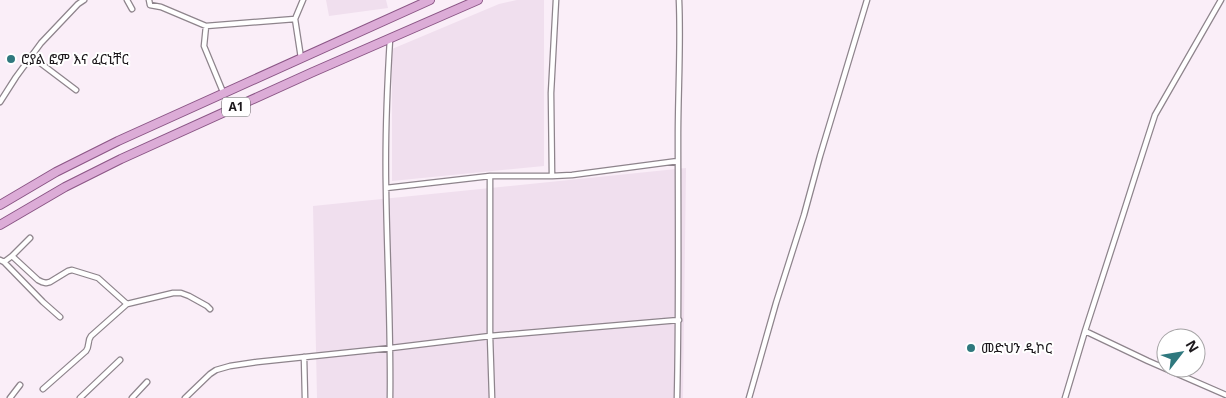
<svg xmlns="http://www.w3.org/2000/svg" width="1226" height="398" font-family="'Noto Sans','Noto Sans Ethiopic',sans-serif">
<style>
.built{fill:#f0dfee}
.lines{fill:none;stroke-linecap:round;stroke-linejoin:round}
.street-casing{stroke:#8e848c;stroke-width:7}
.primary-casing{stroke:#8a5585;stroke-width:10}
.street{stroke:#fff;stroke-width:4.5}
.primary{stroke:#dcacd7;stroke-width:8}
.poi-dot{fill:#2f787e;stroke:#fff;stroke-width:2}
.labels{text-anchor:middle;stroke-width:4;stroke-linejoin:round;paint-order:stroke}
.shield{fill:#fff;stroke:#615e61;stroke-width:1}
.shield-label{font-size:12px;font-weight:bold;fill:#1d191d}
.poi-label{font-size:14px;fill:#1d191d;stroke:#fff;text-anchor:start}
</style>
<rect width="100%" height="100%" fill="#faeef8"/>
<path class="built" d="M 326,0 L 386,0 L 388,8 L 329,16 Z
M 517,0 L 544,0 L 544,166 L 392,181 L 392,49 L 499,4 Z
M 686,168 L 683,398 L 317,398 L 313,206 Z"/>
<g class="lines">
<defs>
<path id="street" d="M 127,0 L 132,9
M 149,0 L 150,5 L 161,7 L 206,26 L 295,19 L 301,58
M 295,19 L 303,0
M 206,26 L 204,46 L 223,92
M 390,39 C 387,88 385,138 386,188 C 387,258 391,328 390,398
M 31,56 L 76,90
M 0,102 L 16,77 L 41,43 L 78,4 L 84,0
M 490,176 L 490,336 L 492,398
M 552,176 L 551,93 L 556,0
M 386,188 L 490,176 L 552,176 L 572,175 L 678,161
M 12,256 L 30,238
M 0,260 L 4,262 L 43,302 L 60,317
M 4,262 L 12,256 L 38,280 L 42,282 L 46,283 L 50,282 L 68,271 L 72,270 L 98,278 L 127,304
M 1085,331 L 1148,361 L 1226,395
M 304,357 L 305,398
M 43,389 L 86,351 C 90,346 87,341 91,336 L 127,304 L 173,293 L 181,293 L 189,296 L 207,306 L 210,309
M 10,398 L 20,385
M 80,398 L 120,360
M 132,398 L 147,382
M 185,398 L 210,374 L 216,370 L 230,366 L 257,362 L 391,348 L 490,336 L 679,320
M 677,398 C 679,311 678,224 678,136 C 678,91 681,45 679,0
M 749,398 L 776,303 L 804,215 L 820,156 L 867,0
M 1065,398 L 1085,331 L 1155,115 L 1221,0"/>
<path id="primary" d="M 0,205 L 56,172 L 118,141 L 430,0
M 0,225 L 65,187 L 121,159 L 313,72 L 478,0"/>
</defs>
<use href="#street" class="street-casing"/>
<use href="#primary" class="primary-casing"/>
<use href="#street" class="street"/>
<use href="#primary" class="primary"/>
</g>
<g class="poi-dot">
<circle cx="11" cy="59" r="5"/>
<circle cx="971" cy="348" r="5"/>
</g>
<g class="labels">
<rect class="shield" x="222" y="97.5" width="28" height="19" rx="4"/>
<g class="shield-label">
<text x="236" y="111">A1</text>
</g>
<g class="poi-label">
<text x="21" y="64">ሮያል ፎም እና ፈርኒቸር</text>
<text x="981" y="353">መድህን ዲኮር</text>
</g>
</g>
<g transform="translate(1181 353) rotate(59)"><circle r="24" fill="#ffffff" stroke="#a5a3a5"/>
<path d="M0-4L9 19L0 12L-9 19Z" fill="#2f787e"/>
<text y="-8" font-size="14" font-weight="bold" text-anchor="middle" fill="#1d191d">N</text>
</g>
</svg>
